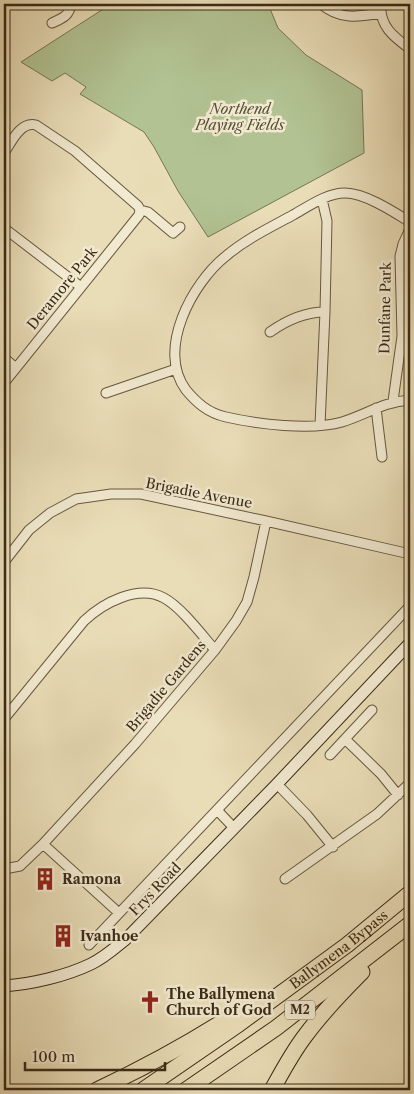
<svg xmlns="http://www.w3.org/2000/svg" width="414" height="1094" font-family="'Libre Caslon Text',serif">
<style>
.green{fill:#b2c292;stroke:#767654}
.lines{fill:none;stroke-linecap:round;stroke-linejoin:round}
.street-casing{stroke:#66573e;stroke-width:11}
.secondary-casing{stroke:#3a2a15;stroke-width:13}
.highway-casing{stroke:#3a2a15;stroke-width:17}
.street{stroke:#f1e9d0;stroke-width:9}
.secondary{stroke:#f1e9d0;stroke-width:11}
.highway{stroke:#e9ddb7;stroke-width:15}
.labels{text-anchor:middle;stroke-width:5;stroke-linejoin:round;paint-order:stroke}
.shield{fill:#f1e9d0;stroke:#71634d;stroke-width:1}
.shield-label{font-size:12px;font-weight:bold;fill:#3a2a15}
.park-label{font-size:14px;font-style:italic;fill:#585034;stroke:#f1e9d0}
.street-label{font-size:14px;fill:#3a2a15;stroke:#f1e9d0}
.poi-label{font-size:14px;font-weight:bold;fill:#3a2a15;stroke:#f1e9d0;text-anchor:start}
</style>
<rect width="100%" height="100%" fill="#e9ddb7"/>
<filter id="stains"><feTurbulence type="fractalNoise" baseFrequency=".004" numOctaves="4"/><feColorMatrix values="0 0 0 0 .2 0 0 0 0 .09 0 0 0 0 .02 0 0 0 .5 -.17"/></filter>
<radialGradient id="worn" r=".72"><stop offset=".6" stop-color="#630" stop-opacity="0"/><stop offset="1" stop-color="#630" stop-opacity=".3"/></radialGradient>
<path class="green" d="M 111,4 L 268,4 L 278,28 L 306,55 L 362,90 L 364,153 L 208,237 L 178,191 L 154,147 L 144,132 L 80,94 L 86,87 L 65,73 L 52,81 L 21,62 Z"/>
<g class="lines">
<defs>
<path id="street" d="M 321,4 C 339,20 358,17 380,13
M 381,4 C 379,26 394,37 410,49
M 52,23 C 63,18 69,16 71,4
M 4,153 C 11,143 20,121 36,125 L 75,151 L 138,206 L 140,210
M 140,210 L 148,212 L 173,233 L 180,227
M 410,222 C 394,212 365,193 345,193 C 327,193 309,206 293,215 C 271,227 246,239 226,256 C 192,283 156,350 186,390 C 197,403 208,413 226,417 C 257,424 311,431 342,422 C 368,414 382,402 410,400
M 4,228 L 81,287
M 270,332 C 287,320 304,312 325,312 L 327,221 L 322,199
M 4,358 L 16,368
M 4,383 L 139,215 L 140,210
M 106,393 L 176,369
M 393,401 L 402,336 L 400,256 L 403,244 L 410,229
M 376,408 L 382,457
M 320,425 L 325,312
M 4,562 L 29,530 L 50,513 L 76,499 L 111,494 L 141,494 L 266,521 L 410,554
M 4,719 L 84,621 C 103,603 138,584 164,598 C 181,607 202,635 215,650
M 345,739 L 381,774 L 398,795
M 330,755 L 372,710
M 277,784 L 307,815 L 333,847
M 217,810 L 234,828
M 43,844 L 119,913
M 4,869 L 20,866 L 43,844 L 135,744 L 215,650 L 236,621 L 247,602 L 254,577 L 266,521
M 285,879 L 377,814 L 410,783
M 89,945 L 410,606"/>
<path id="secondary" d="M 4,986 C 32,984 66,976 91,964 C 104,958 115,948 126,939 L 277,784 L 410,643"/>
<g id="highway">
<path d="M 97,1090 C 150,1065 202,1036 250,1004"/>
<path id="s1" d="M 143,1090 L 239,1024 L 347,945 L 410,893"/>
<path d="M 186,1090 L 276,1028 L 410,924"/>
<path d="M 272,1090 C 282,1072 292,1053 305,1036 C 322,1013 342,992 362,972"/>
</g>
</defs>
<use href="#street" class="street-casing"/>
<use href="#secondary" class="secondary-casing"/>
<use href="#highway" class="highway-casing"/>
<use href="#street" class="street"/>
<use href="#secondary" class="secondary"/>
<use href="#highway" class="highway"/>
</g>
<defs>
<symbol id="building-bare" viewBox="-9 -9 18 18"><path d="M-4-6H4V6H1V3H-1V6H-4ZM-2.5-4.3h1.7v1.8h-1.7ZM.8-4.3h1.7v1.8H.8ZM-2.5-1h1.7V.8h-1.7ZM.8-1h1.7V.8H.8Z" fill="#8f2418" stroke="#f1e9d0" stroke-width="2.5" paint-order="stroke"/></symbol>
<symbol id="church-bare" viewBox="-9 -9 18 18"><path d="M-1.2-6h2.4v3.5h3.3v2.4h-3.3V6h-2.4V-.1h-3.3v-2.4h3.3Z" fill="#8f2418" stroke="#f1e9d0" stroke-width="2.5" paint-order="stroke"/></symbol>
</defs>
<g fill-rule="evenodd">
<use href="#building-bare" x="29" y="863" width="32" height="32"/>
<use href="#building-bare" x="47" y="920" width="32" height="32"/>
<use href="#church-bare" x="134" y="986" width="32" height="32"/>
</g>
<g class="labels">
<rect class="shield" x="285" y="1000.5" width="30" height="19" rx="4"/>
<g class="shield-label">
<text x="300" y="1014">M2</text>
</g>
<g class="park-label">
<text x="240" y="114">Northend<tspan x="240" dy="16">Playing Fields</tspan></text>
</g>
<g class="street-label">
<text transform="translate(62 288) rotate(-51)" y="5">Deramore Park</text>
<text transform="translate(385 308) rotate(-89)" y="5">Dunfane Park</text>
<text transform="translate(199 493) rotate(11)" y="5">Brigadie Avenue</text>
<text transform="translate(166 686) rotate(-50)" y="5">Brigadie Gardens</text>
<text transform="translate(155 889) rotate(-46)" y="5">Frys Road</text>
<text dy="5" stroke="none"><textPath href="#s1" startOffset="241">Ballymena Bypass</textPath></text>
</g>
<g class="poi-label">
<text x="62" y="884">Ramona</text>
<text x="80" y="941">Ivanhoe</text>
<text x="166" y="999">The Ballymena<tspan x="166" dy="16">Church of God</tspan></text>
</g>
</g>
<rect width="414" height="1094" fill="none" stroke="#e9ddb7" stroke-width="20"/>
<rect x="5" y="5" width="404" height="1084" fill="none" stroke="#3a2a15" stroke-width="2.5"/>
<rect x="10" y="10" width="394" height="1074" fill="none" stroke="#3a2a15"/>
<path d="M25 1062v8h140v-8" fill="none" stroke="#3a2a15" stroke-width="2.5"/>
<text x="32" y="1062" font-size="15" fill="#3a2a15" stroke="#f1e9d0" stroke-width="4" paint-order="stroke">100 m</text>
<rect width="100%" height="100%" filter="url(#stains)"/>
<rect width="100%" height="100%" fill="url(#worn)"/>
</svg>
